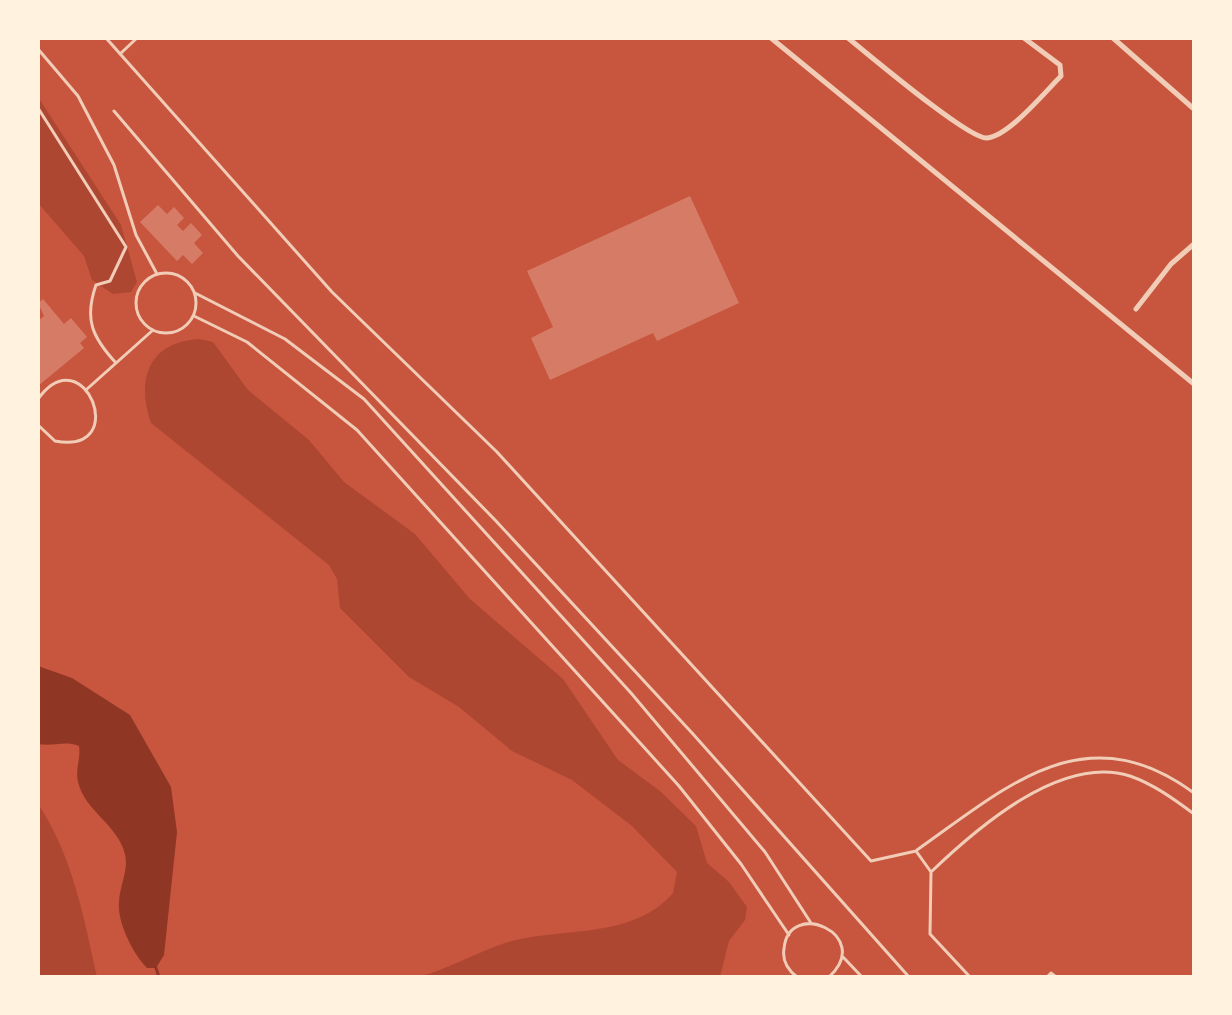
<svg xmlns="http://www.w3.org/2000/svg" width="1232" height="1015" font-family="'Roboto Condensed',sans-serif">
<style>
.green{fill:#ae4732}
.water{fill:#8f3625}
.lines{fill:none;stroke-linecap:round;stroke-linejoin:round}
.stream{stroke:#8f3625;stroke-width:3}
.building{fill:#d67c66}
.service{stroke:#f1ccb7;stroke-width:3}
.minor{stroke:#f1ccb7;stroke-width:5}
</style>
<rect width="100%" height="100%" fill="#c8553d"/>
<path class="green" d="M 38,97 L 121,225 L 137,282 L 131,292 L 113,294 L 92,280 L 84,256 L 38,203 Z
M 199,339 L 213,342 L 248,390 L 309,440 L 344,482 L 415,534 L 470,599 L 563,679 L 618,760 L 660,791 L 696,826 L 707,863 L 729,882 L 747,907 L 745,920 L 729,941 L 720,977 L 418,977 C 449,969 475,953 505,943 C 560,926 631,941 673,893 L 677,872 L 632,826 L 572,780 L 512,751 L 459,707 L 409,677 L 340,608 L 337,579 L 329,565 L 151,423 C 136,380 148,342 199,339 Z
M 38,804 C 72,854 84,918 97,977 L 38,977 Z"/>
<path class="water" d="M 38,666 L 72,678 L 130,715 L 171,787 L 177,832 L 164,955 L 156,968 L 147,968 C 133,954 117,922 119,902 C 120,882 131,868 123,848 C 113,822 85,810 78,782 C 75,768 81,759 79,746 C 64,740 53,747 38,744 Z"/>
<g class="lines">
<path class="stream" d="M 156,968 L 159,977"/>
</g>
<path class="building" d="M 690,196 L 739,303 L 657,341 L 653,333 L 550,380 L 531,338 L 553,327 L 527,271 Z
M 158,205 L 167,214 L 174,207 L 184,218 L 177,225 L 183,231 L 191,223 L 202,235 L 194,243 L 203,253 L 192,264 L 183,255 L 177,261 L 140,222 Z
M 43,299 L 64,324 L 71,318 L 87,337 L 80,343 L 84,348 L 38,386 L 38,321 L 44,316 L 38,303 Z"/>
<g class="lines">
<path class="service" d="M 106,38 L 332,292 L 497,452 L 871,861 L 916,851 L 931,872 L 930,934 L 970,977
M 38,49 L 78,96 L 114,165 L 136,235 L 157,274
M 120,54 L 137,38
M 38,108 L 126,247 L 110,281 L 96,285 C 84,319 92,337 116,363
M 114,111 L 238,256 L 496,521 L 693,734 L 909,977
M136 303a30 30 0 1 1 60 0a30 30 0 1 1-60 0Z
M 195,293 L 285,339 L 364,399 L 631,693 L 765,852 L 811,923
M 194,316 L 247,342 L 357,430 L 679,786 L 741,864 L 789,935
M 87,389 L 153,330
M 38,399 C 84,335 132,456 55,441 L 38,425
M 917,850 C 1008,786 1085,713 1194,793
M 931,872 C 977,828 1061,754 1130,776 C 1153,784 1174,799 1194,814
M 843,957 L 862,977
M 797,977 C 788,970 782,961 784,949 C 788,897 875,935 829,977
M 1047,977 L 1051,973 L 1056,977"/>
<path class="minor" d="M 771,38 L 1194,384
M 848,38 C 868,54 969,140 987,138 C 1009,136 1045,92 1061,76 L 1060,65 L 1024,38
M 1113,38 L 1194,109
M 1136,309 L 1171,264 L 1194,244"/>
</g>
<rect width="1232" height="1015" fill="none" stroke="#fff3e0" stroke-width="80"/>
</svg>
